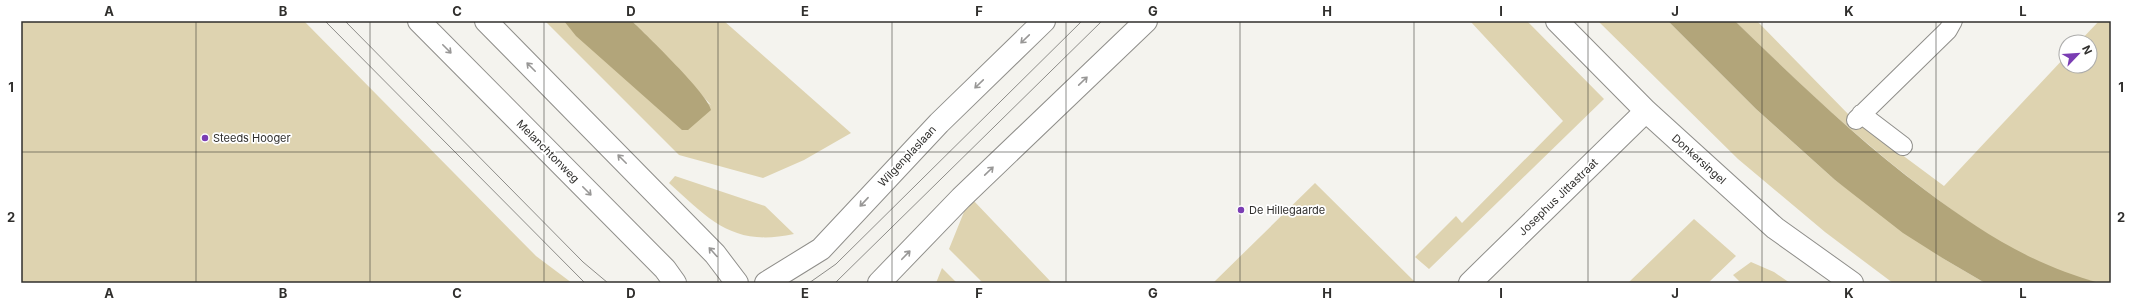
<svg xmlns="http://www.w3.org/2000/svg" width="2132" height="304" font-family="Inter,sans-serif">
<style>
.green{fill:#ded3b0}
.water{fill:#b2a57a}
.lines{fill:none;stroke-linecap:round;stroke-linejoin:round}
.pedestrian-casing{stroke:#8f8e8a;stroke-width:20}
.minor-casing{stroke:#8f8e8a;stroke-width:24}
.tertiary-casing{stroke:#8f8e8a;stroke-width:24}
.pedestrian{stroke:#fff;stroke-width:18}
.minor{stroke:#fff;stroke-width:22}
.tertiary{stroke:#fff;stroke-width:22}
.tram{stroke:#8d8c88;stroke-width:1}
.oneway{stroke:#989796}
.grid{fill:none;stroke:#302f2d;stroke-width:1;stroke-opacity:0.55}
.poi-dot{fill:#7a3db3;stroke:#fff;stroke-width:1.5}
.labels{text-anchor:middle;stroke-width:3.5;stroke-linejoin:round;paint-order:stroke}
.poi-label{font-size:11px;fill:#302f2d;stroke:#fff;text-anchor:start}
.street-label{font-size:11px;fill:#302f2d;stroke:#fff}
.neatline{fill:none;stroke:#302f2d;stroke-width:1.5}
.grid-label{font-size:13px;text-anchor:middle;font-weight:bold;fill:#302f2d}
</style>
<rect width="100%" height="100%" fill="#f4f3ee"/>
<path class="green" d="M 21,21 L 304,21 L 536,256 L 572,283 L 21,283 Z
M 545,21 L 577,21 L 711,105 L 632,21 L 724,21 L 851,133 L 804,160 L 763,178 L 679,155 Z
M 1470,21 L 1527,21 L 1604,99 L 1429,269 L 1415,257 L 1456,216 L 1462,223 L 1563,121 Z
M 1598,21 L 1668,21 L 1756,109 L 1835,180 L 1944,259 L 1985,283 L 1893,283 L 1825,232 L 1738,159 Z
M 1735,21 L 1757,21 L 1851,117 L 1944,186 L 2066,56 L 2066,66 L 2090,66 L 2090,42 L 2079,42 L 2099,21 L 2110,21 L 2111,283 C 2091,283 2072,276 2053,268 C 2007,250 1968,222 1929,193 C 1860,141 1797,82 1735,21 Z
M 675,176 L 765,206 L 794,234 C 733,247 711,221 669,183 Z
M 1315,183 L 1415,282 L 1213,283 Z
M 973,200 L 1052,283 L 983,283 L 949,249 L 966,207 Z
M 1694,219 L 1736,256 L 1708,283 L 1628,283 Z
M 1751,262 L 1774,272 L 1790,283 L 1741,283 L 1733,275 Z
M 942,268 L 957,283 L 936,283 Z"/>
<path class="water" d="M 564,21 L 632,21 C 646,35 709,95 711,110 L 688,130 L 682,130 L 576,36 Z
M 1668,21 L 1735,21 C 1796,80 1857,139 1925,190 C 1980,231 2032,265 2100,283 L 1985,283 L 1944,259 L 1903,233 L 1835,180 L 1756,109 Z"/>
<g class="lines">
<defs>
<path id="pedestrian" d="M 1861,114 L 1903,146
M 1856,120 L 1948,30 L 1953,21"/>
<path id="minor" d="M 1557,21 L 1646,111 L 1775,228 L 1852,283
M 1470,283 L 1646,111"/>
<path id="tertiary" d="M 419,21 L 665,269 L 675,283
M 486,21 L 715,254 L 737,283
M 766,283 L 821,249 L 939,123 L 1044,21
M 879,283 L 961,198 L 1146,21"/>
</defs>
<use href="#pedestrian" class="pedestrian-casing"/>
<use href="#minor" class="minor-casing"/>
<use href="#tertiary" class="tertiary-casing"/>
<use href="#pedestrian" class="pedestrian"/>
<use href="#minor" class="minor"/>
<use href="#tertiary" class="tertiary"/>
<path class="tram" d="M 325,21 L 585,283
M 345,21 L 583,262 L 608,283
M 809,283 L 836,264 L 1082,21
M 835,283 L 1102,21"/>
</g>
<defs><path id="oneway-shaft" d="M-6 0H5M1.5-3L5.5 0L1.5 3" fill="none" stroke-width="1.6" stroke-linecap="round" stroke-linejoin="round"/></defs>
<g class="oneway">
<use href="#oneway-shaft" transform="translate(1025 39) rotate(136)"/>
<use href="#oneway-shaft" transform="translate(447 49) rotate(45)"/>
<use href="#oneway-shaft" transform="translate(531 67) rotate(-135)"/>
<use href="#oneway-shaft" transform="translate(1083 81) rotate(-44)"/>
<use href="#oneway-shaft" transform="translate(979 84) rotate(136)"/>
<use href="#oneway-shaft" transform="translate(622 159) rotate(-135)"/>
<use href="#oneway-shaft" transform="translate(989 171) rotate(-44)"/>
<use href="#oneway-shaft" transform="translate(587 191) rotate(45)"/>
<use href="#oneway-shaft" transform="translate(864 202) rotate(133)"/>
<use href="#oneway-shaft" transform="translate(713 252) rotate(-132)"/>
<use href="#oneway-shaft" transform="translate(906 255) rotate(-46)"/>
</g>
<path class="grid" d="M 196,21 L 196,283M 370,21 L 370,283M 544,21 L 544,283M 718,21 L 718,283M 892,21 L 892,283M 1066,21 L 1066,283M 1240,21 L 1240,283M 1414,21 L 1414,283M 1588,21 L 1588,283M 1762,21 L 1762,283M 1936,21 L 1936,283M 21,152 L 2111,152"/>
<g class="poi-dot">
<circle cx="205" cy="138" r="4"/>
<circle cx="1241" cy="210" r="4"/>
</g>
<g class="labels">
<g class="poi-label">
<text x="213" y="142">Steeds Hooger</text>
<text x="1249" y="214">De Hillegaarde</text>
</g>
<g class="street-label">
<text transform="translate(548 151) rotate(45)" y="4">Melanchtonweg</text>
<text transform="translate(907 156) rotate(-47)" y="4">Wilgenplaslaan</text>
<text transform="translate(1699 159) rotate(42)" y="4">Donkersingel</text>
<text transform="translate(1558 197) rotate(-44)" y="4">Josephus Jittastraat</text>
</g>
</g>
<rect width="2132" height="304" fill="none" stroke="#ffffff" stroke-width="44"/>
<g transform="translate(2078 54) rotate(65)"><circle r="19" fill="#ffffff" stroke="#acacab"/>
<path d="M0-3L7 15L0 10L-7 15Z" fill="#7a3db3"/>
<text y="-6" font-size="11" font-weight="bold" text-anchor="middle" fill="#302f2d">N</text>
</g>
<rect x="22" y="22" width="2088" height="260" class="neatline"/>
<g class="grid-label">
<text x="109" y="16">A</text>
<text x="283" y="16">B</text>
<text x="457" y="16">C</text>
<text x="631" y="16">D</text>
<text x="805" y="16">E</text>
<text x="979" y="16">F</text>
<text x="1153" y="16">G</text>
<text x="1327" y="16">H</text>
<text x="1501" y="16">I</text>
<text x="1675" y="16">J</text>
<text x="1849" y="16">K</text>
<text x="2023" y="16">L</text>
<text x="11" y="92">1</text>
<text x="2121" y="92">1</text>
<text x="11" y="222">2</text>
<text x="2121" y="222">2</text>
<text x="109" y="298">A</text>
<text x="283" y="298">B</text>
<text x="457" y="298">C</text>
<text x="631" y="298">D</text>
<text x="805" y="298">E</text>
<text x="979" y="298">F</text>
<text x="1153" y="298">G</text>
<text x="1327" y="298">H</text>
<text x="1501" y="298">I</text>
<text x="1675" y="298">J</text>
<text x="1849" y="298">K</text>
<text x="2023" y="298">L</text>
</g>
</svg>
